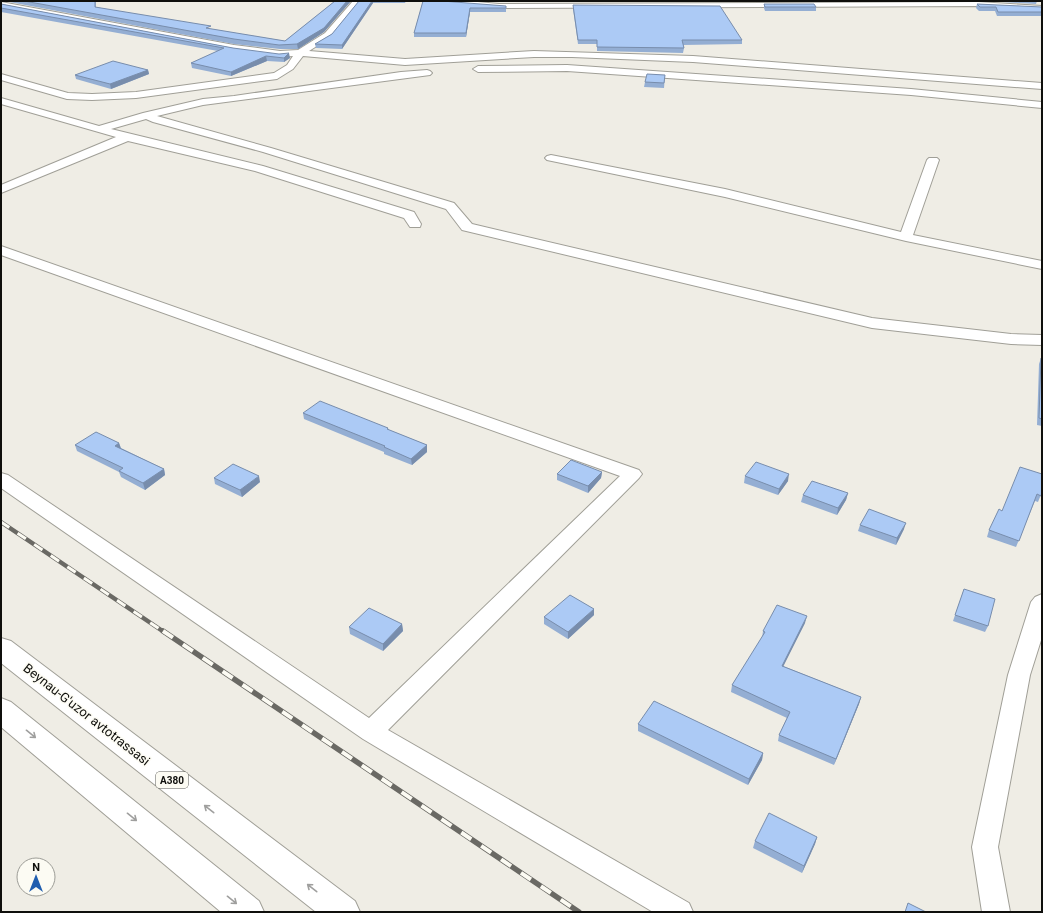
<svg xmlns="http://www.w3.org/2000/svg" width="1043" height="913" font-family="Roboto,sans-serif">
<style>
.lines{fill:none;stroke-linecap:round;stroke-linejoin:round}
.minor-casing{stroke:#a09f97;stroke-width:2}
.trunk-casing{stroke:#a09f97;stroke-width:2}
.minor{fill:#fff;fill-rule:evenodd}
.trunk{fill:#fff;fill-rule:evenodd}
.rail-far1-casing{stroke:#6a6964;stroke-width:4.5}
.rail-casing{stroke:#6a6964;stroke-width:5.5}
.rail-far1{stroke:#fcfbf3;stroke-width:3;stroke-dasharray:10;stroke-linecap:butt}
.rail{stroke:#fcfbf3;stroke-width:4;stroke-dasharray:12;stroke-linecap:butt}
.wall{fill:#94aed3}
.shaded-wall{fill:#788dac}
.building{fill:#accaf5;stroke:#788dac}
.oneway{stroke:#9f9f9e}
.labels{text-anchor:middle;stroke-width:3;stroke-linejoin:round;paint-order:stroke}
.shield{fill:#fcfbf3;stroke:#565651;stroke-width:1}
.shield-label{font-size:10px;font-weight:bold;fill:#0f0f0c}
.near-street-label{font-size:13px;fill:#0f0f0c;stroke:#fcfbf3}
</style>
<rect width="100%" height="100%" fill="#efede5"/>
<g class="lines">
<defs>
<path id="minor" d="M 353,1 L 361,1 L 331,37 L 309,51 L 405,59 L 534,51 L 693,56 L 1042,83 L 1042,89 L 693,62 L 572,57 L 534,57 L 405,65 L 303,56 L 293,69 L 277,79 L 136,98 L 92,100 L 67,99 L 1,80 L 1,74 L 68,93 L 92,94 L 136,92 L 274,73 L 287,65 L 293,56 L 280,57 L 234,51 L 1,6 L 1,2 L 234,45 L 280,51 L 298,50 L 325,33 Z
M 432,1 L 467,1 L 499,4 L 978,2 L 1042,6 L 1042,10 L 978,6 L 499,8 L 436,3 Z
M 567,65 L 911,89 L 1042,102 L 1042,108 L 911,95 L 567,71 L 478,72 L 473,69 L 478,66 Z
M 427,70 L 430,71 L 432,73 L 430,75 L 203,105 L 157,116 L 271,148 L 454,203 L 472,224 L 872,318 L 1011,334 L 1042,335 L 1042,345 L 1011,344 L 872,328 L 462,230 L 446,209 L 263,152 L 153,122 L 146,119 L 111,129 L 263,166 L 414,212 L 421,224 L 420,227 L 410,227 L 404,218 L 255,171 L 128,141 L 1,193 L 1,185 L 116,137 L 1,104 L 1,98 L 99,126 L 143,113 L 203,99 L 234,96 L 401,72 Z
M 551,155 L 725,189 L 901,232 L 927,160 L 929,158 L 937,158 L 939,160 L 913,235 L 1042,261 L 1042,269 L 906,241 L 725,197 L 547,160 L 545,158 L 547,156 Z
M 1,246 L 639,470 L 642,474 L 639,478 L 388,730 L 689,903 L 693,912 L 653,912 L 363,739 L 1,488 L 1,473 L 8,475 L 369,718 L 620,476 L 1,255 Z
M 1042,594 L 1042,637 L 1030,675 L 998,847 L 1010,912 L 982,912 L 972,847 L 1008,675 L 1031,602 L 1035,597 Z"/>
<path id="trunk" d="M 1,638 L 11,641 L 355,901 L 360,912 L 316,912 L 1,663 Z
M 1,698 L 11,702 L 259,901 L 264,912 L 221,912 L 1,727 Z"/>
</defs>
<use href="#minor" class="minor-casing"/>
<use href="#trunk" class="trunk-casing"/>
<use href="#minor" class="minor"/>
<use href="#trunk" class="trunk"/>
<defs>
<path id="rail-far1" d="M 1,522 L 164,632"/>
<path id="rail" d="M 163,631 L 579,912"/>
</defs>
<use href="#rail-far1" class="rail-far1-casing"/>
<use href="#rail" class="rail-casing"/>
<use href="#rail-far1" class="rail-far1"/>
<use href="#rail" class="rail"/>
</g>
<path class="wall" d="M 4,1 L 96,1 L 96,7 L 211,29 L 285,41 L 334,2 L 317,1 L 351,1 L 324,32 L 298,49 L 280,49 L 234,44 Z
M 359,1 L 406,1 L 405,3 L 373,3 L 342,49 L 316,48 L 315,44 L 332,34 Z
M 423,1 L 506,6 L 506,12 L 470,12 L 466,37 L 414,37 L 414,33 Z
M 481,1 L 506,1 L 506,2 Z
M 572,1 L 657,1 L 657,2 L 572,2 Z
M 986,1 L 1037,1 L 1036,4 Z
M 1,4 L 233,48 L 290,58 L 284,62 L 267,61 L 231,76 L 192,68 L 191,63 L 218,51 L 1,12 Z
M 764,4 L 816,7 L 816,11 L 765,11 L 764,8 Z
M 977,4 L 1042,7 L 1042,16 L 997,16 L 995,11 L 979,11 L 976,8 Z
M 573,5 L 742,40 L 742,44 L 683,45 L 684,48 L 683,53 L 597,51 L 597,44 L 578,44 L 573,9 Z
M 148,70 L 149,74 L 111,89 L 76,79 L 75,75 Z
M 665,75 L 664,88 L 644,87 L 645,82 Z
M 1041,358 L 1042,358 L 1042,426 L 1037,425 L 1039,364 Z
M 303,413 L 388,428 L 389,430 L 427,445 L 427,452 L 412,465 L 384,454 L 384,452 L 304,419 Z
M 119,443 L 121,448 L 164,469 L 165,475 L 145,490 L 121,477 L 119,472 L 77,451 L 75,445 Z
M 602,472 L 601,478 L 588,493 L 557,480 L 557,474 Z
M 745,476 L 788,481 L 778,495 L 744,483 Z
M 214,478 L 260,482 L 242,497 L 215,484 Z
M 1042,492 L 1038,502 L 1035,501 L 1016,547 L 987,537 L 989,530 L 1002,511 Z
M 848,493 L 846,500 L 837,515 L 801,502 L 803,495 Z
M 860,525 L 904,529 L 896,545 L 858,531 Z
M 964,589 L 988,626 L 985,632 L 953,621 Z
M 594,615 L 568,639 L 544,624 L 544,617 Z
M 805,623 L 783,666 L 861,697 L 859,704 L 834,765 L 778,741 L 779,735 L 787,718 L 731,692 L 732,685 L 762,638 L 763,631 Z
M 402,624 L 403,631 L 383,651 L 350,634 L 349,627 Z
M 638,724 L 763,753 L 762,760 L 748,785 L 638,731 Z
M 817,837 L 815,844 L 802,873 L 753,848 L 755,841 Z"/>
<path class="shaded-wall" d="M 347,1 L 351,1 L 324,32 L 298,49 L 297,44 Z
M 372,1 L 373,1 L 373,3 L 342,49 L 342,45 Z
M 470,8 L 470,12 L 466,37 L 466,33 Z
M 289,53 L 290,58 L 284,62 L 284,58 Z
M 266,56 L 267,61 L 231,76 L 231,72 Z
M 148,70 L 149,74 L 111,89 L 110,84 Z
M 119,443 L 121,449 L 115,446 Z
M 427,445 L 427,452 L 412,465 L 411,459 Z
M 164,469 L 165,475 L 145,490 L 143,483 Z
M 602,472 L 601,478 L 588,493 L 588,486 Z
M 789,474 L 788,481 L 778,495 L 779,489 Z
M 259,476 L 260,482 L 242,497 L 240,490 Z
M 848,493 L 846,500 L 837,515 L 838,508 Z
M 906,523 L 904,529 L 896,545 L 897,538 Z
M 594,609 L 594,615 L 568,639 L 568,632 Z
M 807,616 L 805,623 L 780,673 L 782,666 Z
M 402,624 L 403,631 L 383,651 L 383,644 Z
M 861,697 L 859,704 L 834,765 L 836,759 Z
M 763,753 L 762,760 L 748,785 L 749,779 Z
M 817,837 L 815,844 L 802,873 L 804,866 Z"/>
<path class="building" d="M 24,1 L 95,1 L 95,7 L 211,26 L 206,28 L 285,41 L 335,1 L 347,1 L 324,28 L 297,44 L 279,45 L 234,39 Z
M 359,1 L 372,1 L 342,45 L 315,44 L 332,34 Z
M 423,1 L 442,1 L 506,6 L 506,8 L 470,8 L 466,33 L 414,33 Z
M 1,4 L 233,48 L 279,54 L 289,53 L 284,58 L 266,56 L 231,72 L 191,63 L 224,48 L 1,8 Z
M 764,4 L 814,4 L 816,7 L 765,7 Z
M 977,4 L 1042,7 L 1042,12 L 998,12 L 996,7 L 980,7 Z
M 573,5 L 720,6 L 742,40 L 682,40 L 684,48 L 597,47 L 597,40 L 578,40 Z
M 113,61 L 148,70 L 110,84 L 75,75 Z
M 647,74 L 665,75 L 664,83 L 645,82 Z
M 1041,358 L 1042,358 L 1042,419 L 1039,418 Z
M 320,401 L 388,428 L 387,429 L 427,445 L 411,459 L 384,447 L 385,446 L 303,413 Z
M 96,432 L 119,443 L 115,446 L 164,469 L 143,483 L 119,471 L 123,468 L 75,445 Z
M 571,460 L 602,472 L 588,486 L 557,474 Z
M 756,462 L 789,474 L 779,489 L 745,476 Z
M 233,464 L 259,476 L 240,490 L 214,478 Z
M 1020,467 L 1042,474 L 1042,492 L 1041,496 L 1037,494 L 1019,541 L 989,530 L 999,509 L 1002,511 Z
M 812,481 L 848,493 L 838,508 L 803,495 Z
M 869,509 L 906,523 L 897,538 L 860,525 Z
M 964,589 L 995,599 L 988,626 L 955,615 Z
M 570,595 L 594,609 L 568,632 L 544,617 Z
M 777,605 L 807,616 L 782,666 L 861,697 L 836,759 L 779,735 L 790,712 L 732,685 L 765,632 L 763,631 Z
M 369,608 L 402,624 L 383,644 L 349,627 Z
M 654,701 L 763,753 L 749,779 L 638,724 Z
M 769,813 L 817,837 L 804,866 L 755,841 Z
M 908,903 L 926,912 L 905,912 Z"/>
<defs><path id="oneway-shaft" d="M-6 0H5M1.5-3L5.5 0L1.5 3" fill="none" stroke-width="1.6" stroke-linecap="round" stroke-linejoin="round"/></defs>
<g class="oneway">
<use href="#oneway-shaft" transform="translate(31 734) rotate(39)"/>
<use href="#oneway-shaft" transform="translate(209 809) rotate(-142)"/>
<use href="#oneway-shaft" transform="translate(132 817) rotate(39)"/>
<use href="#oneway-shaft" transform="translate(312 888) rotate(-142)"/>
<use href="#oneway-shaft" transform="translate(232 900) rotate(39)"/>
</g>
<g class="labels">
<rect class="shield" x="156" y="772" width="32" height="16" rx="3"/>
<g class="shield-label">
<text x="172" y="784">A380</text>
</g>
<g class="near-street-label">
<text transform="translate(87 714) rotate(38)" y="5">Beynau-G'uzor avtotrassasi</text>
</g>
</g>
<rect width="1043" height="913" fill="none" stroke="#0f0f0c" stroke-width="4"/>
<g transform="translate(36 877)"><circle r="19" fill="#fcfbf3" stroke="#9d9d97"/>
<path d="M0-3L7 15L0 10L-7 15Z" fill="#215eaf"/>
<text y="-6" font-size="11" font-weight="bold" text-anchor="middle" fill="#0f0f0c">N</text>
</g>
</svg>
